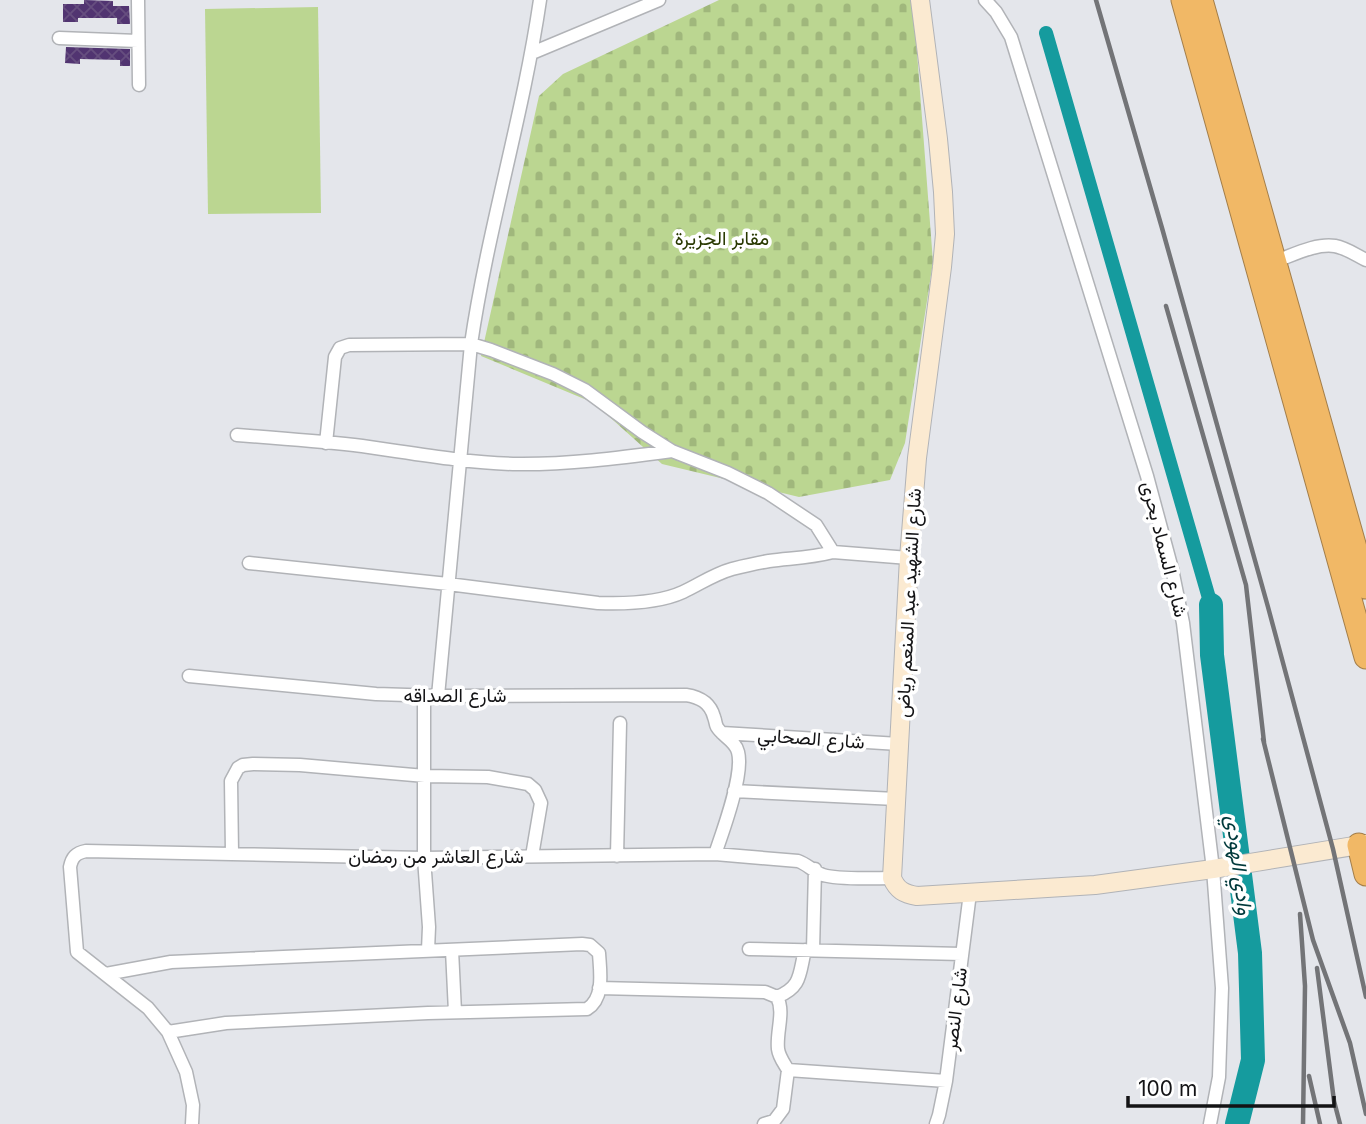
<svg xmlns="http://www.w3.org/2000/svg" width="1366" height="1124" font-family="Inter,Vazirmatn,sans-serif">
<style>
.cemetery{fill:url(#cemetery-stones)}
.garden{fill:#bbd691}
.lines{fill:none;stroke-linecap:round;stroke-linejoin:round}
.canal{stroke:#159b9e;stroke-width:14}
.river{stroke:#159b9e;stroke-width:24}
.building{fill:url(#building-cross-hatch)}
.street-casing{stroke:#b1b3b7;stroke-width:15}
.secondary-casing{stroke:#b1b3b7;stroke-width:20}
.highway-casing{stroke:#a37e4a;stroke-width:25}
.street{stroke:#fff;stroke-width:12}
.secondary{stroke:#fbead1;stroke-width:18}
.highway{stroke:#f1b866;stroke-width:23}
.rail{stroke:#737477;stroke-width:4.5}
.labels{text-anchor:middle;stroke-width:7;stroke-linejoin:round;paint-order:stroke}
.park-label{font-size:19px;fill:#283800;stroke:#fff}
.street-label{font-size:19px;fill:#131315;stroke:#fff}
.water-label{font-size:21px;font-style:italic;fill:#00393b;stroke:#fff}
</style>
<defs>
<pattern id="cemetery-stones" width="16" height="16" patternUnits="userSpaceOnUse" patternTransform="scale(1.75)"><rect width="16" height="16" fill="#bbd691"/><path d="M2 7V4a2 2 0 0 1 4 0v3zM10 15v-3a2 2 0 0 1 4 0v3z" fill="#a0b77c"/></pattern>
<pattern id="building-cross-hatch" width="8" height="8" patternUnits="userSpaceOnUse" patternTransform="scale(1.75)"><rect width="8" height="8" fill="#513471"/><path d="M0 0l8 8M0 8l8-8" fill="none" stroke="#664e7f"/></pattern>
</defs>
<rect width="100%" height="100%" fill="#e4e6eb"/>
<path class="cemetery" d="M 719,0 L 913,0 L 933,262 L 905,443 L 890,480 L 799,497 L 662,464 L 594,403 L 481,356 L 539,96 L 563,74 Z"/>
<path class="garden" d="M 318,7 L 321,213 L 208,214 L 205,9 Z"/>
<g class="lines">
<path class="canal" d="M 1046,33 L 1211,605"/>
<path class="river" d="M 1211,605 L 1212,655 L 1250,953 L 1253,1060 L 1237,1124"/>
</g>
<path class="building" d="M 84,0 L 113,1 L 113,6 L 129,6 L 130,24 L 117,24 L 117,18 L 78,18 L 78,22 L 63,22 L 63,4 L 84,4 Z
M 66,47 L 130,49 L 130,66 L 120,66 L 120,60 L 80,59 L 80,64 L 65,63 Z"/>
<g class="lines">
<defs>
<path id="street" d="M 138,0 L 139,85
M 985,0 L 996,12 L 1011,37 L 1147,476 L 1172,569 L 1183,623 L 1213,869 L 1222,988 L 1219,1077 L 1210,1124
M 59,38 L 138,41
M 532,53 L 659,0
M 1276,261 C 1293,255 1316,243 1335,246 C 1346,248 1356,255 1366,260
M 237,435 C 276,438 315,441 354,445 C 407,452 459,462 513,464 C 566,465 619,458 672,451
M 326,443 L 335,357 L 340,348 L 349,345 L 471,344 L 491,350 L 553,374 L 585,390 L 642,432 L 672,451 L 728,473 L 768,493 L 816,525 L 833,552 L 909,558
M 249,563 L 448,584 L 598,603 C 625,604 659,603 683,592 C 700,584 714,574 732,569 C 744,566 757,563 769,561 C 792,558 810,558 833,552
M 189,676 L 376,694 L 438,696 L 686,695 C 699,697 710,702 714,717 C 716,722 715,723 717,727 C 723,737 735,740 738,752 C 744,774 723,831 715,854
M 424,696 L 424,858 L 429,927 L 428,950
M 438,696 L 471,344 C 488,228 523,116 540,0
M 722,733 L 899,744
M 734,791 L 896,799
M 232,853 L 231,781 L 238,768 L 243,765 L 253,764 L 300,765 L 425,776 L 488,777 L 528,784 L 535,790 L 541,803 L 532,856
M 617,856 L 620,723
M 749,949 L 962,954
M 452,950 L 455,1012
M 813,950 L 815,869
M 106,974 L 171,962 L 582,944 L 590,945 L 599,953 C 600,971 605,998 587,1009 L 428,1013 L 226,1023 L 168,1032
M 599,988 L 765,992 L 777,997 C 785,1012 776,1032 778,1049 C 779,1057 784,1063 788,1070 L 783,1109 L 774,1121 L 764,1124
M 777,997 C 802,987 799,974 805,950
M 788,1070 L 946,1081
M 192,1124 L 193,1105 L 186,1072 L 168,1032 L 148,1008 L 77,952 L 70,867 C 72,857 76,853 86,851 L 424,858 L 715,854 L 798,861 C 807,864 814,872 823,875 C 839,880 874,878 892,878
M 936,1124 L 939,1115 L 946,1081 L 970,893"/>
<path id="secondary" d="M 920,0 L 938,139 L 943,192 L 945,234 L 942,267 L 917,458 L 909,558 L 892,878 C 897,890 904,894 917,896 L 1095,885 L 1213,869 L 1366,844"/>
<path id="highway" d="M 1183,0 L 1366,657
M 1201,0 L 1366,587
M 1359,845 L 1366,874"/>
</defs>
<use href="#street" class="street-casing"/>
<use href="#secondary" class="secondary-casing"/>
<use href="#highway" class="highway-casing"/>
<use href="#street" class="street"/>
<use href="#secondary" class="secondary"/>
<use href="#highway" class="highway"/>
<path class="rail" d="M 1096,0 L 1162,228 L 1268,607 L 1333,849 L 1366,997
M 1166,306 L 1246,585 L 1264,742
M 1263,739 L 1313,940 L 1350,1043 L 1366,1114
M 1300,914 L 1305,986 L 1303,1124
M 1317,968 L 1334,1101 L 1340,1124
M 1309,1076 L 1320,1124"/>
</g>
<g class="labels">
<g class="park-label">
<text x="722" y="245">مقابر الجزيرة</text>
</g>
<g class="street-label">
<text transform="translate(1165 549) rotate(76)" y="7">شارع السماد بحرى</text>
<text transform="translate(908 603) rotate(-87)" y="7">شارع الشهيد عبد المنعم رياض</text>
<text x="455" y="702">شارع الصداقه</text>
<text transform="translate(811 738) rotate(4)" y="7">شارع الصحابي</text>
<text x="436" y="863">شارع العاشر من رمضان</text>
<text transform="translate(955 1009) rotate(-83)" y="7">شارع النصر</text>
</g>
<g class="water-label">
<text transform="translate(1239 865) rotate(83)" y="7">وادي الهودي</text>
</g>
</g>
<path d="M1128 1096v10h206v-10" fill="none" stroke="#131315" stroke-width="3.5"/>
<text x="1138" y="1096" font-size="21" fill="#131315" stroke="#ffffff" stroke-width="5" paint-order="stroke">100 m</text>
</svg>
